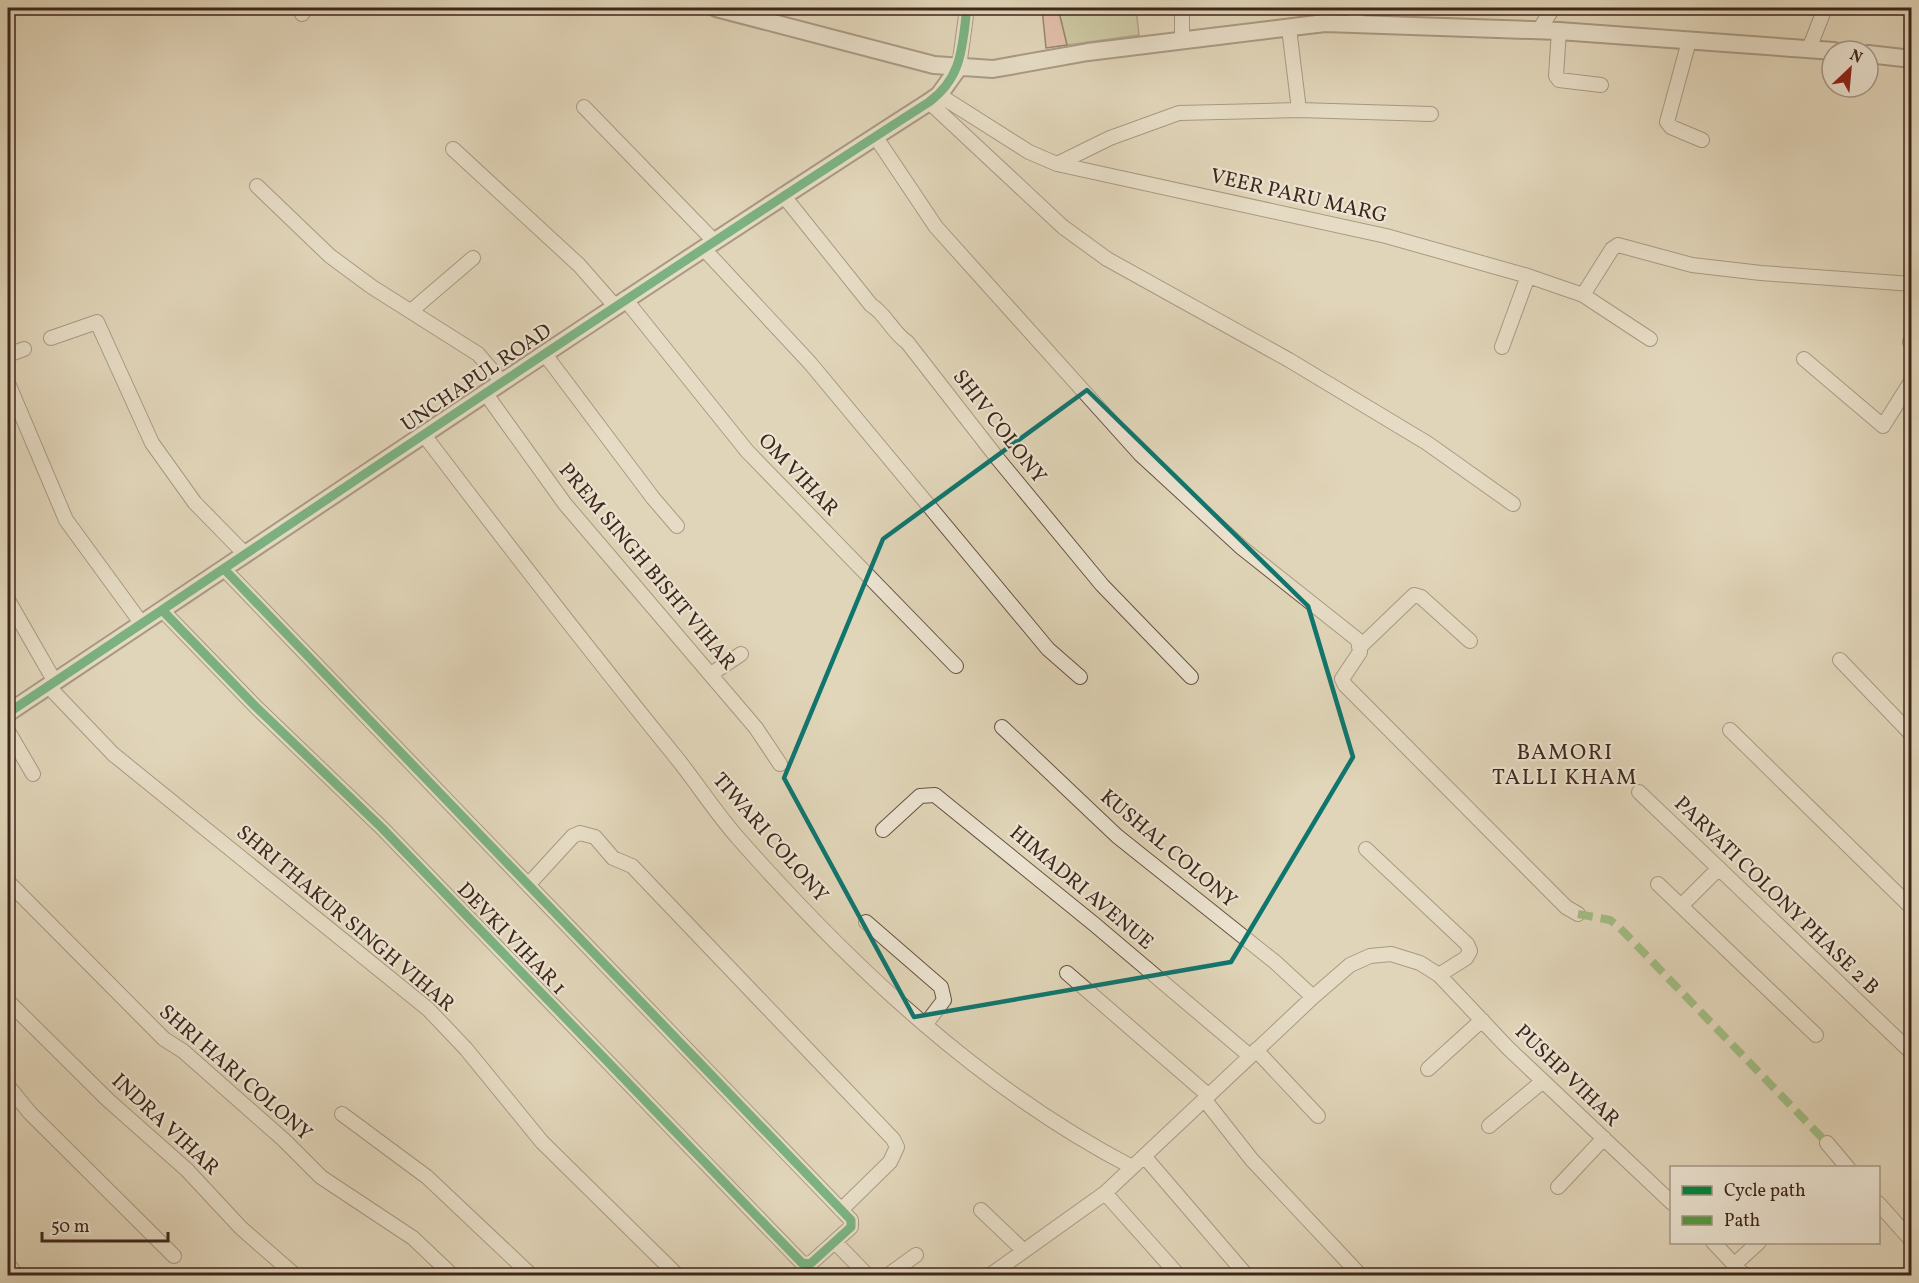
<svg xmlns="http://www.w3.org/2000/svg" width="1919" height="1283" font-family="Vollkorn,serif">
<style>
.green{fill:#b6bd8c;stroke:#7a7254;stroke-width:1.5}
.building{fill:#e3a598;stroke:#3d261c;stroke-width:1.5}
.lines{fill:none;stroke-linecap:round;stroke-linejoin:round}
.minor-casing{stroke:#665243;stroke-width:16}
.tertiary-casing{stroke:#665243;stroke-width:20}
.minor{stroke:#ece4d2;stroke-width:14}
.tertiary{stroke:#ece4d2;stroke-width:16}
.quiet{stroke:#539c3e;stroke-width:8;stroke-dasharray:15 8;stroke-linecap:butt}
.cycleway-casing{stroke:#ece4d2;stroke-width:13}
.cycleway{stroke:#00873e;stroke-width:9}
.marked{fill:none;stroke:#0f766e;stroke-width:4.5;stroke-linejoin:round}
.labels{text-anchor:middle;stroke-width:4.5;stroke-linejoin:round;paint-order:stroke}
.street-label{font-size:21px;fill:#3d261c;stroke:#ece4d2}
.neighbourhood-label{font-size:22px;letter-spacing:1.5px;fill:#3d261c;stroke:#ece4d2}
</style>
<rect width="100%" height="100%" fill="#e1d6b9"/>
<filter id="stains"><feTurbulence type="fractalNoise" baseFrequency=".00333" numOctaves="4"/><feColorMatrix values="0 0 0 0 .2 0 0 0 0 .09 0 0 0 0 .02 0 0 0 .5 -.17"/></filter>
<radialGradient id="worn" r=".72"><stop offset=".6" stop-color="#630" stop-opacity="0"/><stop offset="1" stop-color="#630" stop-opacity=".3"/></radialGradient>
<path class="green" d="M 1058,8 L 1136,8 L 1139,35 L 1067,45 Z"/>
<path class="building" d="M 1042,8 L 1058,8 L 1067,45 L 1046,48 Z"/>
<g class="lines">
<defs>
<path id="minor" d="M 1182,8 L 1182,40
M 302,14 L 306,8
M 1353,23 L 1358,8
M 1289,28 L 1299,110
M 1539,30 L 1553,8
M 1559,31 L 1556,76 L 1559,80 L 1601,85
M 1689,41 L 1667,122 L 1671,127 L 1702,140
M 1809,49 L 1825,8
M 959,67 L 967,8
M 939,95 L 1029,152 L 1057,164 L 1386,236 L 1528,276 L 1583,295 L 1650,339
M 929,102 L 1063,227 L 1107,259 L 1289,360 L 1427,443 L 1513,504
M 584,107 L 715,242
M 875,136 L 936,227 L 1140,454 L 1242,548 L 1358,640 L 1360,652 L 1342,679 L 1345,685 L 1566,907 L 1578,914
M 453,149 L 579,265 L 615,306
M 1057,164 L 1110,138 L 1179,113 L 1299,110 L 1431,114
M 257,186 L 330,256 L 372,287 L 478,354 L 502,382
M 783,195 L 871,305 C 886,314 892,332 907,342 L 998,459 L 1102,585 L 1191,677
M 704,249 L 810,363 L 1048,649 L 1080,677
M 1583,295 L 1612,249 L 1618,245 L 1692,265 L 1761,273 L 1912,284
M 625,299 L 747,451 L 956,666
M 411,311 L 473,258
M 51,338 L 97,322 L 152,443 L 195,503 L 245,554
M 1910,342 L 1912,342
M 1502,347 L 1528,276
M 544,353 L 653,498 L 677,526
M 8,355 L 24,349
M 1804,359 L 1883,426 L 1912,380
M 8,383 L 66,520 L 142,624
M 486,394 L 565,504 L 756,728 L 780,764
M 424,435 C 506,543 589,650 675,756 C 697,783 715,812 738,838 C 851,966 980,1088 1132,1167
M 8,600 L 55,682
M 163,611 L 256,707 L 382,828 L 802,1263 L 810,1264 L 851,1227 L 851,1220 L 225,570
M 1361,646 L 1414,595 L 1421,597 L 1470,641
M 1840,660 L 1912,735
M 711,674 L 741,654
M 48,686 L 113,754 L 428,1009 L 466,1049 L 542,1142 L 678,1276
M 1002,727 L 1117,836 L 1275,962 L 1313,997
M 1730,730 L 1912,908
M 8,731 L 33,774
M 1639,792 L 1912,1053
M 883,830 L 920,796 L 935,795 L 1094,924 L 1250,1056
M 1366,849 L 1467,944 L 1470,951 L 1466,958 L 1439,975
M 8,882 L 164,1039 L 183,1051 L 284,1140 L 321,1177 L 413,1238 L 453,1276
M 1658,884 L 1816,1035
M 528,885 L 573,836 L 580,833 L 595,837 L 613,858 L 632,866 L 893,1139 L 897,1147 L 890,1162 L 841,1210
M 1681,906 L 1719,868
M 866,922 L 941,987 L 944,1000 L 925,1025
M 1067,973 L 1208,1095
M 8,1001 L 108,1100 L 187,1170 L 241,1228 L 296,1276
M 1256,1050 L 1318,1116
M 1428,1069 L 1482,1020
M 8,1086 L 30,1113 L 174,1256
M 1204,1099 L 1252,1160 L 1361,1276
M 342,1114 L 427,1177 L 532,1276
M 1489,1126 L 1543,1081
M 1827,1143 L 1848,1168
M 1144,1156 L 1247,1276
M 1558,1187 L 1604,1138
M 1105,1193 L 1179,1276
M 1878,1203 L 1912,1241
M 981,1210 L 1024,1251
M 835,1242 L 868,1276
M 1713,1242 L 1745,1276
M 8,1264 L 17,1276
M 1735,1264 L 1759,1242
M 887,1276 L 916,1255
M 989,1276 L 1105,1193 L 1313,997 L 1350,965 L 1370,956 L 1391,954 L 1420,963 L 1439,975 L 1508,1048 L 1672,1203"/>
<path id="tertiary" d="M 716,8 L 934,65 L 993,69 L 1088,52 L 1325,23 L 1559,31 L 1834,51
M 1868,54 L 1912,59
M 8,713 C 314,509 619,301 929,102 L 939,95 L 959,67"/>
</defs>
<use href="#minor" class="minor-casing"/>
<use href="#tertiary" class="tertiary-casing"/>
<use href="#minor" class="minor"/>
<use href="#tertiary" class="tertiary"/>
<path class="quiet" d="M 1578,914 L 1610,920 L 1618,926 L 1827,1143"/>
<defs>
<path id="cycleway" d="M 163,611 L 256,707 L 382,828 L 802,1263 L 810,1264 L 851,1227 L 851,1220 L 225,570
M 8,713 C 314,509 619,301 929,102 C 963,77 962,46 967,8"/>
</defs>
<use href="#cycleway" class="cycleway-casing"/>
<use href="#cycleway" class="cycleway"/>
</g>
<path d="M0 0H1919V1283H0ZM 1087,390 L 1308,606 L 1353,757 L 1231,962 L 914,1017 L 784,778 L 883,539 Z" fill="#e1d6b9" fill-opacity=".55" fill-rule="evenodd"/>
<path class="marked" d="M 1087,390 L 1308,606 L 1353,757 L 1231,962 L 914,1017 L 784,778 L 883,539 Z"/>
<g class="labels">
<g class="street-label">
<text transform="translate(1299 195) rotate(13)" y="7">VEER PARU MARG</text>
<text transform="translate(476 377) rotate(-34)" y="7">UNCHAPUL ROAD</text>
<text transform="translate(1000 426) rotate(52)" y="7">SHIV COLONY</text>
<text transform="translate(799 474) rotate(46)" y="7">OM VIHAR</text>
<text transform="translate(648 566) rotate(50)" y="7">PREM SINGH BISHT VIHAR</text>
<text transform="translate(771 837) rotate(49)" y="7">TIWARI COLONY</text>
<text transform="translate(1169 848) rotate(40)" y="7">KUSHAL COLONY</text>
<text transform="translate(1082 887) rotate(40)" y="7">HIMADRI AVENUE</text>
<text transform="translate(1777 895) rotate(44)" y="7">PARVATI COLONY PHASE 2 B</text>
<text transform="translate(346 918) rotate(40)" y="7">SHRI THAKUR SINGH VIHAR</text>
<text transform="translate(512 938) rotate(46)" y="7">DEVKI VIHAR 1</text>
<text transform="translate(236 1072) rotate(41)" y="7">SHRI HARI COLONY</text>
<text transform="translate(1568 1075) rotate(44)" y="7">PUSHP VIHAR</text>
<text transform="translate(166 1124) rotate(43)" y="7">INDRA VIHAR</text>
</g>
<g class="neighbourhood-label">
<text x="1565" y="759">BAMORI<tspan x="1565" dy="25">TALLI KHAM</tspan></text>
</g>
</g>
<rect width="1919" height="1283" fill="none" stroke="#e1d6b9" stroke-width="30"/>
<rect x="9" y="9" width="1901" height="1265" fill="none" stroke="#3d261c" stroke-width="3"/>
<rect x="15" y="15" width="1889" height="1253" fill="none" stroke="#3d261c" stroke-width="1.5"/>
<rect x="1670" y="1166" width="210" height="78" fill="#ece4d2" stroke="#a69889" stroke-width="1.5"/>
<rect x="1682" y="1186" width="30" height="9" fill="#00873e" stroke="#a69889" stroke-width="1.5"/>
<text x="1724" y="1196" font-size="18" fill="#3d261c">Cycle path</text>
<rect x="1682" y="1216" width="30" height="9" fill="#539c3e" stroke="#a69889" stroke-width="1.5"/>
<text x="1724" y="1226" font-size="18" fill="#3d261c">Path</text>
<g transform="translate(1850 69) rotate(26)"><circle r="28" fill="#ece4d2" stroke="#a69889" stroke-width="1.5"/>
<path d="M0-4.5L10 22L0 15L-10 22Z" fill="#8f2418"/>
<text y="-9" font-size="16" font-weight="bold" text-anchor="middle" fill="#3d261c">N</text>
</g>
<path d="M42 1232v9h126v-9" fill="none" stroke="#3d261c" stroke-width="3"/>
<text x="51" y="1232" font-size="18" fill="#3d261c" stroke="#ece4d2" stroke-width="4.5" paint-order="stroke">50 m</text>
<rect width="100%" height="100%" filter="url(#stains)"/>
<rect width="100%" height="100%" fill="url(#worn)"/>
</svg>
